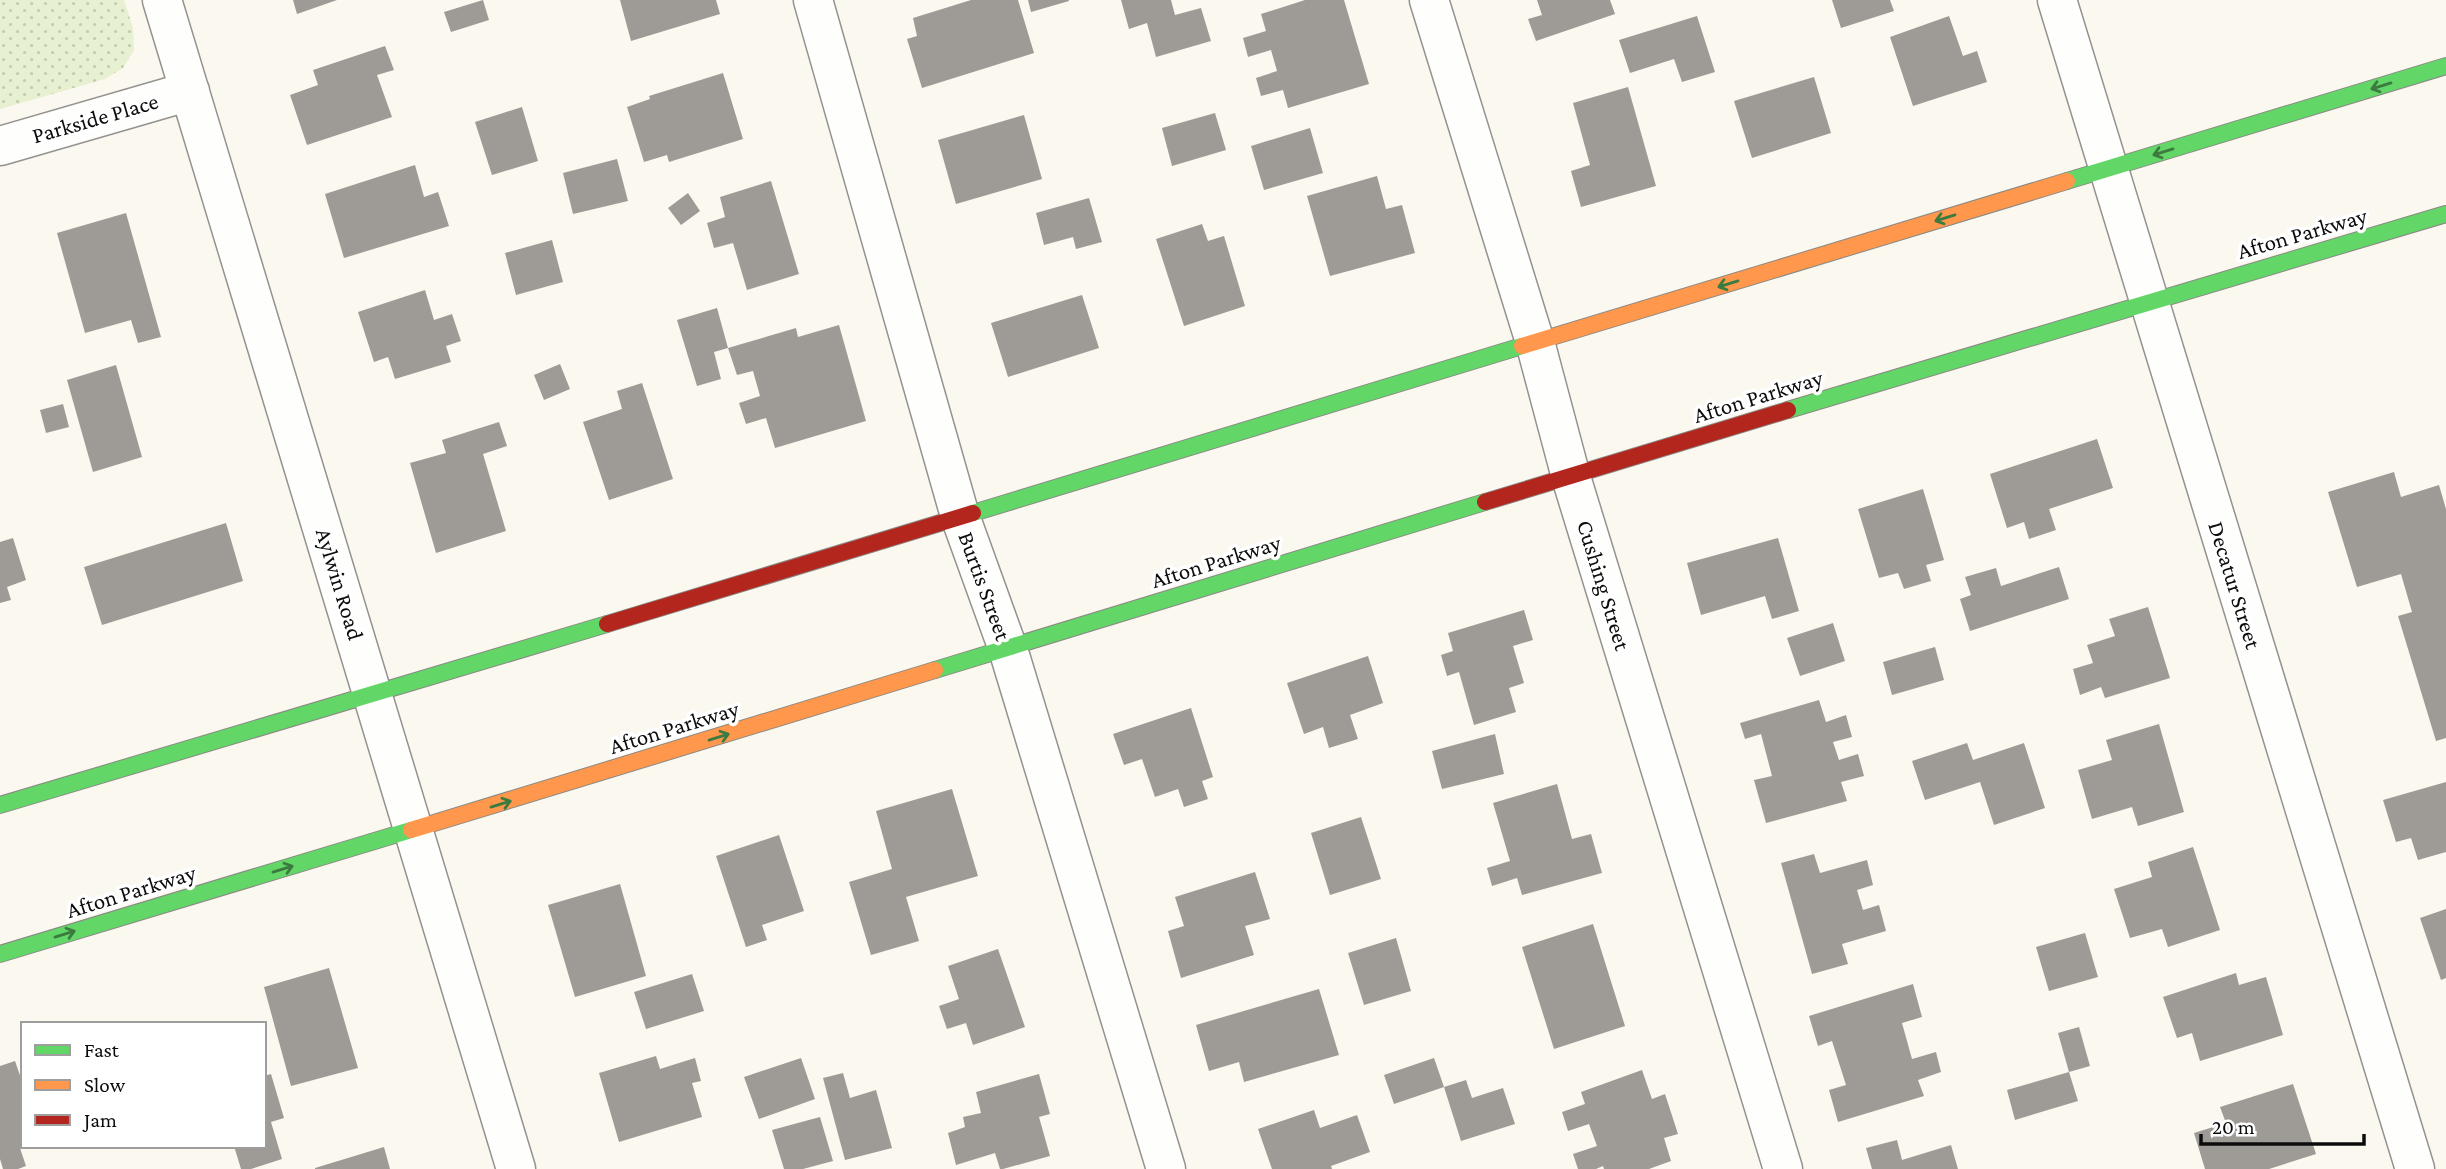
<svg xmlns="http://www.w3.org/2000/svg" width="2446" height="1169" font-family="'Crimson Pro',serif">
<style>
.grass{fill:url(#grass-dots)}
.building{fill:#9e9a96}
.lines{fill:none;stroke-linecap:round;stroke-linejoin:round}
.street-casing{stroke:#94928f;stroke-width:41}
.fast-casing{stroke:#8a8985;stroke-width:18}
.slow-casing{stroke:#8a8985;stroke-width:18}
.jam-casing{stroke:#8a8985;stroke-width:18}
.street{stroke:#fefefd;stroke-width:38}
.fast{stroke:#63d668;stroke-width:16}
.slow{stroke:#ff974d;stroke-width:16}
.jam{stroke:#b3261e;stroke-width:16}
.oneway{stroke:#3c7b3f}
.labels{text-anchor:middle;stroke-width:7;stroke-linejoin:round;paint-order:stroke}
.street-label{font-size:23px;fill:#0c0c0c;stroke:#fff}
</style>
<defs>
<pattern id="grass-dots" width="8" height="8" patternUnits="userSpaceOnUse" patternTransform="scale(1.75)"><rect width="8" height="8" fill="#e7f0d0"/><path d="M2 2h.1M6 6h.1" fill="none" stroke="#c5cdb1" stroke-width="1.8" stroke-linecap="round"/></pattern>
</defs>
<rect width="100%" height="100%" fill="#fbf8f0"/>
<path class="grass" d="M 0,0 L 124,0 L 133,28 L 134,50 L 123,68 L 105,79 L 0,109 Z"/>
<path class="building" d="M 293,0 L 337,0 L 297,14 Z
M 483,0 L 489,20 L 451,32 L 444,12 Z
M 620,0 L 716,0 L 720,14 L 631,41 Z
M 971,0 L 1018,0 L 1034,53 L 922,88 L 907,39 L 917,36 L 913,18 Z
M 1028,0 L 1069,0 L 1069,1 L 1031,12 Z
M 1121,0 L 1171,0 L 1175,15 L 1201,8 L 1211,41 L 1156,57 L 1147,23 L 1129,29 Z
M 1305,0 L 1344,0 L 1369,84 L 1288,108 L 1283,90 L 1261,96 L 1256,78 L 1277,71 L 1271,50 L 1248,57 L 1243,38 L 1266,31 L 1261,14 Z
M 1537,0 L 1610,0 L 1615,14 L 1536,41 L 1528,19 L 1542,15 Z
M 1832,0 L 1890,0 L 1894,11 L 1841,28 Z
M 1697,16 L 1715,72 L 1682,82 L 1674,59 L 1630,73 L 1619,40 Z
M 1949,16 L 1963,56 L 1977,51 L 1987,82 L 1913,106 L 1890,37 Z
M 385,46 L 394,70 L 377,75 L 392,117 L 307,145 L 290,95 L 318,85 L 313,70 Z
M 723,73 L 743,139 L 669,162 L 667,155 L 644,162 L 627,107 L 650,99 L 649,96 Z
M 1814,77 L 1831,133 L 1752,158 L 1734,101 Z
M 1628,87 L 1656,186 L 1581,207 L 1571,171 L 1590,165 L 1573,103 Z
M 522,107 L 538,161 L 492,175 L 475,122 Z
M 1215,113 L 1226,150 L 1172,166 L 1162,128 Z
M 1024,115 L 1042,179 L 956,204 L 938,140 Z
M 1310,128 L 1323,173 L 1264,190 L 1251,146 Z
M 617,159 L 628,201 L 573,214 L 563,173 Z
M 415,165 L 424,197 L 438,192 L 449,226 L 344,258 L 325,194 Z
M 1377,176 L 1386,209 L 1402,205 L 1415,253 L 1330,276 L 1307,196 Z
M 771,181 L 799,274 L 747,290 L 733,243 L 714,248 L 707,223 L 725,217 L 720,197 Z
M 688,193 L 700,211 L 681,225 L 668,208 Z
M 1089,198 L 1102,242 L 1076,249 L 1073,237 L 1044,245 L 1036,213 Z
M 126,213 L 161,337 L 138,343 L 131,320 L 85,333 L 57,233 Z
M 1202,224 L 1208,241 L 1224,236 L 1245,306 L 1184,326 L 1156,239 Z
M 552,240 L 563,282 L 516,295 L 505,253 Z
M 425,290 L 434,320 L 452,314 L 461,341 L 446,346 L 451,362 L 395,379 L 388,357 L 374,362 L 358,312 Z
M 1082,295 L 1099,348 L 1008,377 L 991,323 Z
M 717,308 L 728,348 L 714,352 L 721,379 L 697,386 L 677,320 Z
M 839,325 L 866,421 L 775,448 L 766,418 L 746,424 L 739,403 L 760,396 L 753,371 L 737,375 L 728,348 L 796,328 L 798,337 Z
M 560,364 L 570,389 L 544,400 L 534,375 Z
M 116,365 L 142,457 L 93,472 L 67,380 Z
M 642,383 L 673,479 L 609,500 L 583,422 L 622,409 L 617,391 Z
M 63,404 L 69,427 L 46,433 L 40,410 Z
M 499,422 L 507,446 L 483,454 L 506,531 L 436,553 L 410,463 L 446,453 L 442,440 Z
M 2097,439 L 2113,488 L 2049,509 L 2056,530 L 2029,539 L 2024,522 L 2007,528 L 1990,474 Z
M 2394,472 L 2401,497 L 2439,485 L 2446,509 L 2446,738 L 2436,741 L 2398,616 L 2412,612 L 2401,574 L 2357,587 L 2328,492 Z
M 1923,489 L 1944,560 L 1926,565 L 1931,581 L 1904,589 L 1898,573 L 1879,578 L 1858,509 Z
M 226,523 L 243,581 L 102,625 L 84,567 Z
M 13,538 L 26,580 L 7,587 L 11,600 L 0,603 L 0,542 Z
M 1778,538 L 1799,611 L 1772,619 L 1765,596 L 1701,615 L 1687,563 Z
M 2059,567 L 2069,599 L 1970,631 L 1960,599 L 1971,595 L 1965,577 L 1996,568 L 2001,586 Z
M 2148,607 L 2170,678 L 2105,698 L 2101,687 L 2080,695 L 2073,669 L 2093,663 L 2087,645 L 2115,636 L 2109,619 Z
M 1524,610 L 1533,640 L 1513,646 L 1524,683 L 1509,688 L 1516,712 L 1474,725 L 1459,672 L 1447,676 L 1441,655 L 1453,651 L 1448,633 Z
M 1833,623 L 1845,661 L 1800,676 L 1787,638 Z
M 1935,647 L 1944,680 L 1892,695 L 1883,662 Z
M 1368,656 L 1383,703 L 1350,715 L 1358,739 L 1329,748 L 1323,727 L 1304,734 L 1287,683 Z
M 1819,700 L 1826,722 L 1846,715 L 1852,737 L 1833,742 L 1839,760 L 1858,754 L 1864,776 L 1841,782 L 1847,801 L 1766,823 L 1754,780 L 1772,776 L 1761,734 L 1745,739 L 1740,723 Z
M 1191,708 L 1213,777 L 1202,781 L 1208,799 L 1184,807 L 1178,789 L 1155,797 L 1142,759 L 1124,765 L 1113,734 Z
M 2159,724 L 2184,812 L 2138,826 L 2132,807 L 2092,819 L 2078,770 L 2112,760 L 2106,740 Z
M 1495,734 L 1504,774 L 1442,789 L 1432,751 Z
M 1967,743 L 1973,760 L 2024,743 L 2045,808 L 1994,825 L 1980,782 L 1925,800 L 1912,761 Z
M 2446,782 L 2446,852 L 2418,860 L 2411,838 L 2396,842 L 2383,800 Z
M 1557,784 L 1572,839 L 1591,834 L 1602,873 L 1522,895 L 1517,878 L 1492,886 L 1487,868 L 1510,861 L 1493,803 Z
M 952,789 L 978,876 L 906,897 L 919,941 L 871,955 L 849,882 L 892,869 L 876,811 Z
M 1361,817 L 1381,879 L 1330,895 L 1311,833 Z
M 779,835 L 804,911 L 762,925 L 767,940 L 746,947 L 716,856 Z
M 2193,847 L 2220,930 L 2168,947 L 2162,929 L 2130,938 L 2114,889 L 2152,877 L 2148,862 Z
M 1814,854 L 1820,873 L 1867,860 L 1873,885 L 1857,890 L 1863,910 L 1879,905 L 1886,931 L 1842,944 L 1848,964 L 1812,974 L 1781,863 Z
M 1255,872 L 1270,919 L 1245,926 L 1254,955 L 1181,978 L 1168,931 L 1184,926 L 1175,897 Z
M 620,884 L 646,976 L 575,997 L 548,905 Z
M 2446,909 L 2446,978 L 2441,980 L 2420,918 Z
M 1593,924 L 1625,1026 L 1554,1049 L 1522,947 Z
M 2085,933 L 2098,977 L 2049,991 L 2036,947 Z
M 1396,938 L 1411,991 L 1364,1005 L 1348,953 Z
M 998,949 L 1025,1027 L 973,1045 L 966,1023 L 947,1029 L 939,1006 L 959,999 L 948,966 Z
M 329,968 L 358,1068 L 291,1086 L 264,987 Z
M 2236,973 L 2239,985 L 2266,977 L 2283,1035 L 2200,1061 L 2192,1033 L 2177,1038 L 2163,997 Z
M 692,974 L 704,1011 L 646,1029 L 634,992 Z
M 1913,984 L 1922,1017 L 1902,1023 L 1912,1059 L 1936,1052 L 1941,1072 L 1918,1080 L 1924,1096 L 1838,1122 L 1829,1090 L 1846,1085 L 1832,1041 L 1818,1046 L 1809,1016 Z
M 1319,989 L 1339,1055 L 1244,1082 L 1239,1062 L 1209,1071 L 1196,1025 Z
M 2079,1027 L 2090,1066 L 2069,1072 L 2058,1033 Z
M 656,1056 L 660,1069 L 695,1058 L 701,1081 L 692,1083 L 702,1117 L 619,1142 L 599,1073 Z
M 801,1058 L 815,1099 L 759,1119 L 744,1077 Z
M 1434,1058 L 1444,1087 L 1394,1104 L 1384,1075 Z
M 15,1061 L 23,1084 L 23,1147 L 20,1148 L 26,1166 L 18,1169 L 3,1169 L 0,1159 L 0,1066 Z
M 1642,1070 L 1652,1099 L 1665,1094 L 1678,1134 L 1664,1138 L 1671,1161 L 1649,1169 L 1604,1169 L 1603,1166 L 1596,1169 L 1578,1169 L 1573,1154 L 1597,1146 L 1589,1124 L 1568,1131 L 1562,1112 L 1585,1104 L 1581,1092 Z
M 2069,1072 L 2078,1101 L 2015,1120 L 2007,1090 Z
M 843,1073 L 850,1098 L 876,1090 L 892,1148 L 845,1160 L 823,1078 Z
M 271,1074 L 284,1118 L 271,1122 L 282,1159 L 251,1169 L 241,1169 L 234,1146 L 264,1146 L 264,1076 Z
M 1039,1074 L 1050,1114 L 1039,1117 L 1050,1156 L 1003,1169 L 1000,1169 L 995,1153 L 956,1165 L 948,1133 L 965,1127 L 963,1117 L 981,1113 L 976,1092 Z
M 1466,1080 L 1472,1098 L 1503,1088 L 1515,1124 L 1461,1141 L 1444,1087 Z
M 2293,1084 L 2316,1154 L 2269,1169 L 2205,1169 L 2194,1133 L 2226,1123 L 2220,1107 Z
M 1314,1110 L 1320,1128 L 1357,1115 L 1370,1152 L 1331,1166 L 1332,1169 L 1272,1169 L 1258,1129 Z
M 820,1117 L 833,1161 L 803,1169 L 784,1169 L 772,1130 Z
M 1897,1140 L 1902,1160 L 1951,1145 L 1958,1169 L 1872,1169 L 1866,1148 Z
M 384,1147 L 390,1169 L 315,1169 L 315,1168 Z"/>
<g class="lines">
<defs>
<path id="street" d="M 162,0 L 516,1169
M 813,0 L 960,516 L 1008,649 L 1166,1169
M 1429,0 L 1535,342 L 1571,477 L 1783,1169
M 2057,0 L 2415,1169
M 0,146 L 190,91"/>
<path id="fast" d="M 2067,181 L 2446,66
M 1788,410 L 2446,214
M 973,513 L 1522,346
M 935,670 L 1485,502
M 0,805 L 607,624
M 0,954 L 411,830"/>
<path id="slow" d="M 1522,346 L 2067,181
M 411,830 L 935,670"/>
<path id="jam" d="M 1485,502 L 1788,410
M 607,624 L 973,513"/>
</defs>
<use href="#street" class="street-casing"/>
<use href="#fast" class="fast-casing"/>
<use href="#slow" class="slow-casing"/>
<use href="#jam" class="jam-casing"/>
<use href="#street" class="street"/>
<use href="#fast" class="fast"/>
<use href="#slow" class="slow"/>
<use href="#jam" class="jam"/>
</g>
<defs><path id="oneway-shaft" d="M-6 0H5M1.5-3L5.5 0L1.5 3" fill="none" stroke-width="1.6" stroke-linecap="round" stroke-linejoin="round" transform="scale(1.75)"/></defs>
<g class="oneway">
<use href="#oneway-shaft" transform="translate(2381 86) rotate(163)"/>
<use href="#oneway-shaft" transform="translate(2163 152) rotate(163)"/>
<use href="#oneway-shaft" transform="translate(1945 218) rotate(163)"/>
<use href="#oneway-shaft" transform="translate(1728 284) rotate(163)"/>
<use href="#oneway-shaft" transform="translate(719 737) rotate(-17)"/>
<use href="#oneway-shaft" transform="translate(501 804) rotate(-17)"/>
<use href="#oneway-shaft" transform="translate(283 869) rotate(-17)"/>
<use href="#oneway-shaft" transform="translate(65 934) rotate(-17)"/>
</g>
<g class="labels">
<g class="street-label">
<text transform="translate(95 118) rotate(-16)" y="8">Parkside Place</text>
<text transform="translate(2302 233) rotate(-16)" y="8">Afton Parkway</text>
<text transform="translate(1758 396) rotate(-17)" y="8">Afton Parkway</text>
<text transform="translate(1216 561) rotate(-17)" y="8">Afton Parkway</text>
<text transform="translate(340 584) rotate(73)" y="8">Aylwin Road</text>
<text transform="translate(1604 585) rotate(73)" y="8">Cushing Street</text>
<text transform="translate(2235 585) rotate(73)" y="8">Decatur Street</text>
<text transform="translate(985 586) rotate(70)" y="8">Burtis Street</text>
<text transform="translate(674 727) rotate(-17)" y="8">Afton Parkway</text>
<text transform="translate(131 891) rotate(-17)" y="8">Afton Parkway</text>
</g>
</g>
<rect x="21" y="1022" width="245" height="126" fill="#ffffff" stroke="#9e9e9e" stroke-width="2"/>
<rect x="35" y="1045" width="35" height="10" fill="#63d668" stroke="#9e9e9e" stroke-width="2"/>
<text x="84" y="1057" font-size="21" fill="#0c0c0c">Fast</text>
<rect x="35" y="1080" width="35" height="10" fill="#ff974d" stroke="#9e9e9e" stroke-width="2"/>
<text x="84" y="1092" font-size="21" fill="#0c0c0c">Slow</text>
<rect x="35" y="1115" width="35" height="10" fill="#b3261e" stroke="#9e9e9e" stroke-width="2"/>
<text x="84" y="1127" font-size="21" fill="#0c0c0c">Jam</text>
<path d="M2201 1134v10h163v-10" fill="none" stroke="#0c0c0c" stroke-width="3.5"/>
<text x="2212" y="1134" font-size="21" fill="#0c0c0c" stroke="#ffffff" stroke-width="5" paint-order="stroke">20 m</text>
</svg>
